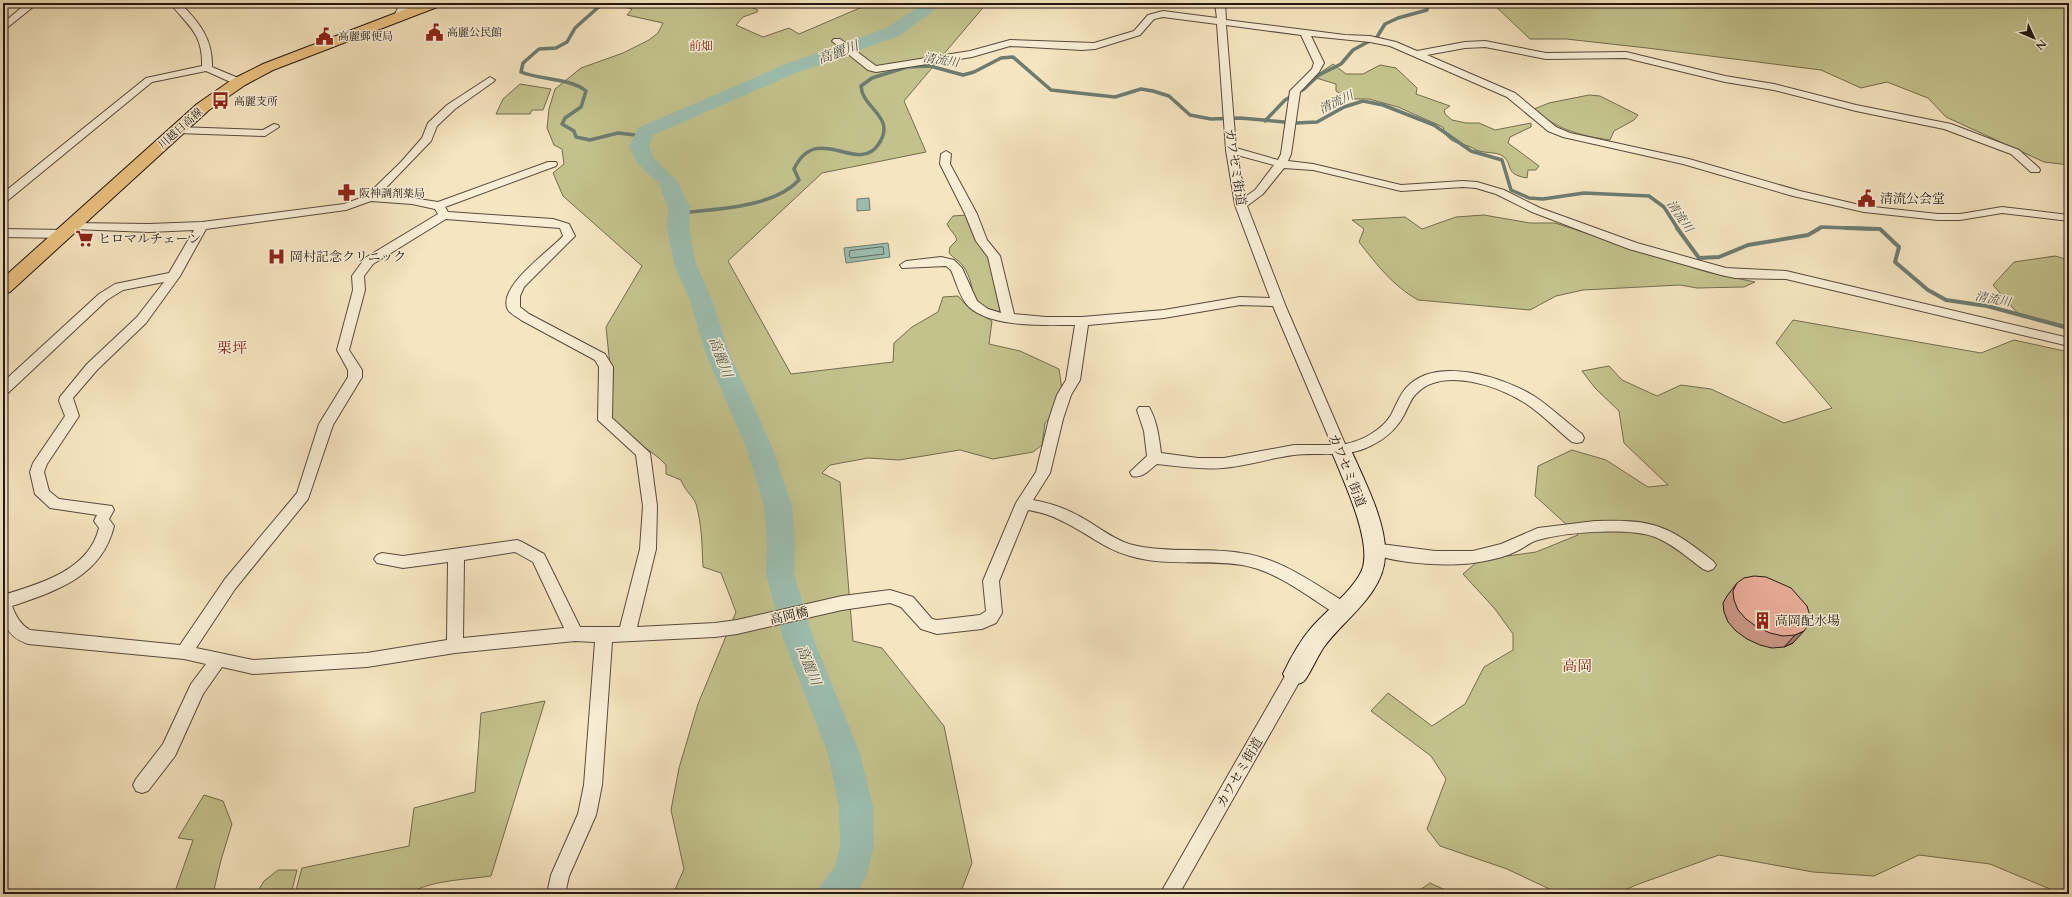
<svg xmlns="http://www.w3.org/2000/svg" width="2072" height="897" font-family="Cardo,'Noto Serif JP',serif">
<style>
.green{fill:#c3c28d;stroke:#736c4f}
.water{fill:#9cbfb1;stroke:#6c7c71}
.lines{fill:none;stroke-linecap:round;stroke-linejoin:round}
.shore{stroke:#606b61;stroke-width:1}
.stream-far1{stroke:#6c7c71;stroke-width:3.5}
.stream{stroke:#6c7c71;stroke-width:4}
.river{fill:#9cbfb1;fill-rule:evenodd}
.street-casing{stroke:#584a3d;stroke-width:2}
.secondary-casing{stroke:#231711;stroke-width:2}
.primary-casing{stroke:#231711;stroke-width:2}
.street{fill:#f8eed6;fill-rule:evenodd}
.secondary{fill:#f8eed6;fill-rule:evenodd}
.primary{fill:#eac280;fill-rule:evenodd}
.wall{fill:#ca9684;stroke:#231711}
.shaded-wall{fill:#a47a6c;stroke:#231711}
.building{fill:#ebae9a;stroke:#231711}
.labels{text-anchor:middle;stroke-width:3;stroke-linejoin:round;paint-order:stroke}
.far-poi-label{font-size:11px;fill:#231711;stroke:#f8eed6;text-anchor:start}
.far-street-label{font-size:11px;fill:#231711;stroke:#f8eed6}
.far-neighbourhood-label{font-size:12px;fill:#7a1f14;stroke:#f8eed6}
.far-water-label{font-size:12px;font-style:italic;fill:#4d5249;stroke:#f8eed6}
.street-label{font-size:13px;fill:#231711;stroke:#f8eed6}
.poi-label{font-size:13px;fill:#231711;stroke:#f8eed6;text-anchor:start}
.water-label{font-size:14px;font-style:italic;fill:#4d5249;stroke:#f8eed6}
.quarter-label{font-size:15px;fill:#7a1f14;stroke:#f8eed6}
</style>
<rect width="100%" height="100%" fill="#f5e5c0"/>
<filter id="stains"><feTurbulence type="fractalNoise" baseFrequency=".005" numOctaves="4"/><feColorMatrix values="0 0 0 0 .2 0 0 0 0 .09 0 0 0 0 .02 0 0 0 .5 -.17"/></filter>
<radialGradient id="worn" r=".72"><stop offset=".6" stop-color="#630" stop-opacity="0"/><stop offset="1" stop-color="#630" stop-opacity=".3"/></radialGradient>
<path class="green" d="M 609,3 L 743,3 L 744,5 L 758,10 L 757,12 L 743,17 L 736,25 L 763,37 L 789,28 L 799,34 L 862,7 L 878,3 L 987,3 L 904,101 L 926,152 L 822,173 L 728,261 L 791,374 L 893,362 L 894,343 L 912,327 L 938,312 L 943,297 L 958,296 L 967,306 L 992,321 L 989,344 L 1020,351 L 1059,369 L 1064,404 L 1045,423 L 1042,445 L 1033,452 L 993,459 L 960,450 L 899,460 L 868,458 L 830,465 L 822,473 L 840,482 L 853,641 L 882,648 L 944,726 L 972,863 L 960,894 L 673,894 L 684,869 L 671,810 L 679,768 L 698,704 L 736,612 L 721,573 L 703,567 C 702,546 702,525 696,504 C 693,496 685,491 681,480 L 666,474 L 666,465 L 659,458 L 608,420 L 610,366 L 606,327 L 642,266 L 563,196 L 553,173 L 564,164 L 562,149 L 554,145 L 547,128 L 549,109 L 555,89 L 581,68 L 623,53 L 649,40 L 658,33 L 663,23 L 627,15 L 632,9 Z
M 1492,3 L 2069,3 L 2069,165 L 2044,162 L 1946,117 L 1928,98 L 1887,82 L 1861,88 L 1821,70 L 1647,48 L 1566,39 L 1530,39 Z
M 1333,64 L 1346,74 L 1363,74 L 1380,65 L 1396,68 L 1417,88 L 1416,94 L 1450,106 L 1444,110 L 1445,114 L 1452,120 L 1466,123 L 1479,123 L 1495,130 L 1531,123 L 1531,127 L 1510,137 L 1508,143 L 1539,166 L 1536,170 L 1528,170 L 1527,178 C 1502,174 1515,163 1501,155 C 1495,152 1486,153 1479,151 C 1475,150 1472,147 1468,146 C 1455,142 1447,142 1443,127 L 1398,107 L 1369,99 L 1348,99 L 1336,91 L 1336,84 L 1316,78 L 1317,75 Z
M 520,84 L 551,89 L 543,110 L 532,110 L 530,114 L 496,114 L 503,99 Z
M 1589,95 L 1600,96 L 1638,115 L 1634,120 L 1614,131 L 1610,140 C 1581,136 1555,129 1534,109 L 1549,103 Z
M 967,215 L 991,257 L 1000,312 C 962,303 980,290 963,266 C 960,261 953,258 949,253 L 950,247 L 957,240 C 955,233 950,231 947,224 L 953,216 Z
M 1484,215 L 1530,223 L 1555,223 L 1707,272 L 1755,282 L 1744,287 L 1697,288 L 1680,285 L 1583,290 L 1556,296 L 1530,310 L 1418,300 C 1393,286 1377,265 1359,242 L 1364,229 L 1352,220 L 1405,217 L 1422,229 L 1456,217 Z
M 2055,256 L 2069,260 L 2069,330 L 2019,315 L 1993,285 L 2014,262 Z
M 1793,320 L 1981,353 L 2014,340 L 2069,352 L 2069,894 L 2062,894 L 1990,864 L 1919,855 L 1874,876 L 1813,872 L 1719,855 L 1636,885 L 1616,894 L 1560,894 L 1507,869 L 1440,846 L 1427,829 L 1446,779 L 1431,756 L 1371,711 L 1388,693 L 1432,726 L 1465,704 L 1484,667 L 1513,650 L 1513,634 L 1495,609 L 1463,574 L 1479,560 L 1536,552 L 1578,535 L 1535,496 L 1538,466 L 1572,450 L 1606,460 L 1648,487 L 1668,485 L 1624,443 L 1619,411 L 1595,388 L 1582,371 L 1609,366 L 1622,380 L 1657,396 L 1681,385 L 1711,389 L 1784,423 L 1832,408 L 1776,343 Z
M 545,701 L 491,876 C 464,880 431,880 408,894 L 295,894 L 302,868 L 409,846 L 414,808 L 475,792 L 481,713 Z
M 204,795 L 223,801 L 232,824 L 221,860 L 213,894 L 174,894 L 193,840 L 178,838 Z
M 278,870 L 297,870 L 291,894 L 256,894 L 264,881 Z
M 1430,883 L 1454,894 L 1414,894 Z"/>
<path class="water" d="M 869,198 L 870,210 L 857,211 L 857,199 Z
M 888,243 L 890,257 L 846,263 L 844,248 Z"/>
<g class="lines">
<path class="shore" d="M 883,247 L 884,254 L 851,258 L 849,256 L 850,251 Z"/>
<path class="stream-far1" d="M 603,3 L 575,28 L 567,42 L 556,48 L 539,49 L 523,63 L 521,72 C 540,80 571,78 586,91 L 581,107 L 565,118 L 562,124 L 574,131 L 576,137 L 590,140 L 618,133 L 643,136
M 1265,121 L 1285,100 L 1304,89 L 1319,75 L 1341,64 L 1353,50 L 1377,37 L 1385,24 L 1398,18 L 1427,10 L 1428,3
M 679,213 C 716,209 773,208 799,180 L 794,169 C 817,121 857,175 878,145 C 898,117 862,109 861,86 L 872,78 L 907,67 L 930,66 L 963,75 L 974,72 L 1001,58 L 1013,57 L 1051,90 L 1115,97 L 1141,89 L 1153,91 L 1169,96 L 1190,115 L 1211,119 L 1240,118 L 1296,123 L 1317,122 L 1344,107 L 1363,101 L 1383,105 L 1434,125 L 1471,151 L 1502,160 L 1511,190 L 1529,198 L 1543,199 L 1584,193 L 1649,196 L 1664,207 L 1678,229
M 1818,229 L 1821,227 L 1875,229"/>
<path class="stream" d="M 1677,228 L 1699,258 L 1719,257 L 1748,245 L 1808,235 L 1820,228
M 1846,228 L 1880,229 L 1899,247 L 1895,262 L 1928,290 L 1946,300 L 1987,306 L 2069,328"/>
<path class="river" d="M 924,3 L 944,3 L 899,36 L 796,73 L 653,135 L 649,147 L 653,157 L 678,182 L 690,208 L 689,228 L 696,264 L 712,300 L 730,355 L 773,449 L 792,506 L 795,544 L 794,574 L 813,638 L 860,754 L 873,807 L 874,845 L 867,875 L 857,894 L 817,894 L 823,882 L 835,867 L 840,845 L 839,807 L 828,754 L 783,638 L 766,574 L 767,544 L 764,506 L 747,449 L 706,355 L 690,300 L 674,264 L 667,228 L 668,208 L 659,184 L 637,163 L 629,147 L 638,128 L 784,65 L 887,28 Z"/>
<defs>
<path id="street" d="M 27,3 L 38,3 L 3,31 L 3,23 Z
M 170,3 L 180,3 C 199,22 213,39 212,67 L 243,80 L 244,82 L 243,84 L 235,84 L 206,71 L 152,82 L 7,201 L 3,202 L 3,193 L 146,78 L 202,66 C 203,33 188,26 170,3 Z
M 385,3 L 412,3 L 402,18 L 399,19 L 394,16 L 398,8 Z
M 1215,3 L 1225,3 L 1226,20 L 1345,35 L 1370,36 L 1396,42 L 1417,51 L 1465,42 L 1485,41 L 1546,53 L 1626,52 L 1725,76 L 1774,84 L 1856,105 L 1951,124 L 2019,150 L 2039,168 L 2040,170 L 2039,172 L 2031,172 L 2011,154 L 1944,129 L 1856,111 L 1774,90 L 1725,82 L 1626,58 L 1546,59 L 1485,47 L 1465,48 L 1427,55 L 1515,93 L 1556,127 L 1570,133 L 1689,159 L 1800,191 L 1864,206 L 1938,214 L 1960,214 L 2002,207 L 2069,215 L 2069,221 L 2002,213 L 1960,220 L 1938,220 L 1864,212 L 1793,196 L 1683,164 L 1563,137 L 1548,131 L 1507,97 L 1390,46 L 1370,42 L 1311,36 L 1324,63 L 1319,72 L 1300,92 L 1291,154 L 1288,161 L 1313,164 L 1401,185 L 1463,181 L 1477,182 L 1504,190 L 1540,208 L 1637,243 L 1726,268 L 1786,271 L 2069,338 L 2069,346 L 1786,279 L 1735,278 L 1721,275 L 1629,249 L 1532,212 L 1496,194 L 1476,188 L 1463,187 L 1401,191 L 1313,170 L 1284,168 L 1263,194 L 1247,206 L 1286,307 L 1345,444 C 1362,441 1382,430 1391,415 C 1396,406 1399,396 1406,388 C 1435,355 1503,377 1534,396 C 1551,407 1566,422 1582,434 L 1584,438 L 1582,442 L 1577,443 L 1572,442 C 1556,429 1542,414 1525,403 C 1498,386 1442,366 1416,394 C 1410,400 1408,408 1404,415 C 1395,432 1382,441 1366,448 C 1342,458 1319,452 1294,455 C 1270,458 1247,466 1223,468 C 1201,470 1179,466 1157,464 C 1149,470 1142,479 1132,476 L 1130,472 L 1147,456 L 1144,431 L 1137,410 L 1139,407 L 1149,407 C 1157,421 1159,437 1161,453 L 1198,458 L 1224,458 L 1294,445 L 1332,445 L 1273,306 L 1240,305 L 1164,318 L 1088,325 L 1080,380 L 1071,395 L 1063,419 L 1050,473 L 1033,500 C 1049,503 1065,508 1079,516 C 1096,525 1111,538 1129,544 C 1166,554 1204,547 1241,553 C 1281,558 1314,584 1348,604 L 1350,609 L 1348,614 L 1342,616 L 1336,614 C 1307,596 1277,571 1242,565 C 1205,559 1167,567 1130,556 C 1104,549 1086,532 1062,521 C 1051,515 1040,512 1028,510 L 999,581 L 1002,613 L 996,623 L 982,629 L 937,634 L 921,629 L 901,607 L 890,603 L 842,610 L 737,634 L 715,637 L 612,642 L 602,785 L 596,815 L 569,876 L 565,894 L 547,894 L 551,875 L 578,814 L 584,785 L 595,642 L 575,641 L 455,653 L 367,667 L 253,674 L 222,667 L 203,694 L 175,756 L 148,791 L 142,793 L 136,791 L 133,785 L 136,779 L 163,744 L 191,684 L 206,664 L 184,659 L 28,644 C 2,635 3,619 3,595 C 40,584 89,570 99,528 L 94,521 L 97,515 L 50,508 L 35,494 L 30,472 L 33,463 L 65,416 L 59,401 L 60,397 L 87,364 L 137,317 L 164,282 L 123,290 L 107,300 L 8,393 L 3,395 L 3,382 L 99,294 L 115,284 L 169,273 L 194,230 L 149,232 L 74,229 L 70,227 L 68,225 L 70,223 L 149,224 L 202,222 L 344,204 L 366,196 L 401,162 L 422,138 L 428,123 L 447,105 L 490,77 L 495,80 L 493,82 L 455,109 L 437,126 L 431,141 L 379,195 L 412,198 L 438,202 L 548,162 L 556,162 L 557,164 L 556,166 L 445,207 L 448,212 L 553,219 L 569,224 L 575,236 L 524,287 L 520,296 L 520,307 L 529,314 L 605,354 L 613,367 L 612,418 L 650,453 L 657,506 L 656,549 L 637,627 L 715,623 L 737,620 L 842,596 L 890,590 L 913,597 L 932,619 L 937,620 L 980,615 L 986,611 L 983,581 L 1016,503 L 1036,472 L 1049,419 L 1057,395 L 1066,380 L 1075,325 C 1046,325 990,328 968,306 C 960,298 956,281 951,270 L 946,266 L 902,268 L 900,265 L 906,261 L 941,257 L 954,260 L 962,268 L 977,301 L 988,309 L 1001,313 L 988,257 L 976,241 L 965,214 L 940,164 L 941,154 L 946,151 L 951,154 L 950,164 L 977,214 L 987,240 L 1000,256 L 1014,314 L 1046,317 L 1082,317 L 1164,310 L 1240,297 L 1270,298 L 1235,205 L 1226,150 L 1217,24 L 1163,17 L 1154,19 L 1140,35 L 1095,49 L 1082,50 L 1010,46 L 972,57 L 876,72 L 868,70 L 832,41 L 834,39 L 840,39 L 876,66 L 970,51 L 1010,40 L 1094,43 L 1134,31 L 1148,15 L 1163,11 L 1217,18 ZM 1226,25 L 1301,35 L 1314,63 L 1312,69 L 1290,91 L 1281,154 L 1278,160 L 1236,148 ZM 1237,155 L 1274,165 L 1255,190 L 1245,197 ZM 371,201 L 412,204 L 435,209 L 438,214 L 365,258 L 352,276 L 353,290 L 337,350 L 348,370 L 348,377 L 319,424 L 297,493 L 225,579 L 180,645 L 30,630 C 20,624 16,616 12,606 C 57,591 102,576 114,526 L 109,519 L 114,510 L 112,506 L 59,499 L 49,491 L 44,472 L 47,464 L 79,416 L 73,398 L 97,370 L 146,323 L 180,276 L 206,229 L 346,210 ZM 446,219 L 560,228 L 563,236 C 550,251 496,287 508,310 C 511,314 517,317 521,320 L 595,360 L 599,367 L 598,420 L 636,455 L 643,506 L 640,549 L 620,627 L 580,627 L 544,554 L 522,542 L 517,540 L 403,556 L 382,553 L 377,555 L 374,559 L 377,563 L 403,568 L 448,562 L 447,640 L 367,653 L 253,660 L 196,648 L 235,589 L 308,499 L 333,425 L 362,377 L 362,370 L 349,350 L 365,290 L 364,276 L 373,264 ZM 515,552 L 533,562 L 564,628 L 463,638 L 464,560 Z
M 274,124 L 278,125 L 279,127 L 265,136 L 177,133 L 172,130 L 177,127 L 263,130 Z
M 3,229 L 64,230 L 70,234 L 64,238 L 3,237 Z
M 1595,521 C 1653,519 1668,525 1713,561 L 1716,565 L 1713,569 L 1708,571 L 1703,569 C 1688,558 1673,544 1655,537 C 1630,527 1565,532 1538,540 C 1530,542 1524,548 1517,551 C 1507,556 1495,559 1485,561 C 1453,568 1399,564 1368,553 L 1365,549 L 1368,545 L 1373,543 L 1435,551 L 1473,551 L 1501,544 L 1538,528 Z
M 1295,667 L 1301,669 L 1303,674 L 1301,679 L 1179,894 L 1160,894 L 1289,669 Z"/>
<path id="secondary" d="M 1341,443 L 1348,445 L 1351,450 C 1364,480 1387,523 1385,556 C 1384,594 1344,619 1324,647 C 1318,655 1309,676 1304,681 C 1299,686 1292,683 1287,681 L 1283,674 C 1291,657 1300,641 1312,627 C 1326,611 1357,587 1363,567 C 1371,537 1342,478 1331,450 L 1334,445 Z"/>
<path id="primary" d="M 422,3 L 442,3 L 440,6 L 273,70 L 245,85 L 209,110 L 10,292 L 3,294 L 3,278 L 197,104 L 233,79 L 263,64 Z"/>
</defs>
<use href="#street" class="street-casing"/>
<use href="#secondary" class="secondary-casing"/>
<use href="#primary" class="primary-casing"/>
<use href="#street" class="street"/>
<use href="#secondary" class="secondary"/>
<use href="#primary" class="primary"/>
</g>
<path class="wall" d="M 1737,583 L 1807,606 L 1793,643 L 1784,647 L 1772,648 L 1760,645 L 1747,639 L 1736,631 L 1728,622 L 1724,612 L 1723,603 L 1727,596 Z"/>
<path class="shaded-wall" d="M 1804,631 L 1793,643 L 1784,647 L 1795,635 Z"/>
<path class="building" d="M 1754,576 L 1766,577 L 1791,588 L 1807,606 L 1810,616 L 1809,624 L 1804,631 L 1795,635 L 1783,636 L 1770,633 L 1757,627 L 1746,619 L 1738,610 L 1734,600 L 1733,591 L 1737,583 L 1744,578 Z"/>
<defs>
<symbol id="civic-bare" viewBox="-9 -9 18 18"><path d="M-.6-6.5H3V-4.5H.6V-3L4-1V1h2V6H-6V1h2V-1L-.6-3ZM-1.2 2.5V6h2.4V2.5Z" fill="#8f2418" stroke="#f8eed6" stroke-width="2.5" paint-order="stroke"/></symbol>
<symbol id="bus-bare" viewBox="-9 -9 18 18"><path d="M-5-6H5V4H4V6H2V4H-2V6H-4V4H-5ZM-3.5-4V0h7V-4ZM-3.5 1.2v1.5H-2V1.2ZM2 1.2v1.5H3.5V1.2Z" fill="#8f2418" stroke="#f8eed6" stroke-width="2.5" paint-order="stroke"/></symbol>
<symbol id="pharmacy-bare" viewBox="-9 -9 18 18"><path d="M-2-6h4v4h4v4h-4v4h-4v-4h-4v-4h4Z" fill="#8f2418" stroke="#f8eed6" stroke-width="2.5" paint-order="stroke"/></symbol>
<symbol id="supermarket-bare" viewBox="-9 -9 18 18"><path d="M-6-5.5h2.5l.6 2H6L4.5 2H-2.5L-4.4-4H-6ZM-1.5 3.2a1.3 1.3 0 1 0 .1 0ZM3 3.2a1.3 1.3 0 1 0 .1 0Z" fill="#8f2418" stroke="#f8eed6" stroke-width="2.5" paint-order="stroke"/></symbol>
<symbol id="hospital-bare" viewBox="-9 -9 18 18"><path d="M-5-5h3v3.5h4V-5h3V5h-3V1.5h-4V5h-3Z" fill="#8f2418" stroke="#f8eed6" stroke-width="2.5" paint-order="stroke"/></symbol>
<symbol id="building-bare" viewBox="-9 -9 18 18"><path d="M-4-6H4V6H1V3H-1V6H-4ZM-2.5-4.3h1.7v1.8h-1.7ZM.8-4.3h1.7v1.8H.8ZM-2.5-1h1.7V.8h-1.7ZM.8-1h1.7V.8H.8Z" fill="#8f2418" stroke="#f8eed6" stroke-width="2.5" paint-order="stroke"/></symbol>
</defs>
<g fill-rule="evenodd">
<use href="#civic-bare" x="422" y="20" width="25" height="25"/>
<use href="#civic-bare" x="312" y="24" width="25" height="25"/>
<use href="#bus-bare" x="208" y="88" width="25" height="25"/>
<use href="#pharmacy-bare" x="334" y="180" width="25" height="25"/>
<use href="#civic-bare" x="1854" y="186" width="25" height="25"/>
<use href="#supermarket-bare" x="72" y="226" width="25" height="25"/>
<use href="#hospital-bare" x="264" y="244" width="25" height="25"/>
<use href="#building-bare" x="1750" y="608" width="25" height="25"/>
</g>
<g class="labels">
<g class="far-poi-label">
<text x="447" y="36">高麗公民館</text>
<text x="338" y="40">高麗郵便局</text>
<text x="234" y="105">高麗支所</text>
<text x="359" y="197">阪神調剤薬局</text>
</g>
<g class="far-street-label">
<text transform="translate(180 128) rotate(-42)" y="4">川越日高線</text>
</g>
<g class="far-neighbourhood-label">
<text x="701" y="50">前畑</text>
</g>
<g class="far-water-label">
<text transform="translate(941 60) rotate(9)" y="4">清流川</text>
<text transform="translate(1336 102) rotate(-25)" y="4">清流川</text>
<text transform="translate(1680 216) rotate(55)" y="4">清流川</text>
<text transform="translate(1993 299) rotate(10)" y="4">清流川</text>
</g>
<g class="street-label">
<text transform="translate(1236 167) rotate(81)" y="5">カワセミ街道</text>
<text transform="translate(1348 470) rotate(68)" y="5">カワセミ街道</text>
<text transform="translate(789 615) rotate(-13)" y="5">高岡橋</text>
<text transform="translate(1239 772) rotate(-60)" y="5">カワセミ街道</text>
</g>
<g class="poi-label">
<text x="1880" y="203">清流公会堂</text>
<text x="98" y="243">ヒロマルチェーン</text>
<text x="290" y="261">岡村記念クリニック</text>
<text x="1775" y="625">高岡配水場</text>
</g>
<g class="water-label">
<text transform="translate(838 52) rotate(-20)" y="5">高麗川</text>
<text transform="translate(721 357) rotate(69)" y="5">高麗川</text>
<text transform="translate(809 665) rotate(68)" y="5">高麗川</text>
</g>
<g class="quarter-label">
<text x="232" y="353">栗坪</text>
<text x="1577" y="671">高岡</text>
</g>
</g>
<rect width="2072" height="897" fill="none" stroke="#f5e5c0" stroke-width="16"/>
<rect x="4" y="4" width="2064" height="889" fill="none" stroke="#231711" stroke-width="2"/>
<rect x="8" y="8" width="2056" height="881" fill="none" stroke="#231711"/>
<g transform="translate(2034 38) rotate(134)" stroke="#f8eed6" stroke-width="3" paint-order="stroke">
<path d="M0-3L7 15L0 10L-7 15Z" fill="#231711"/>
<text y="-6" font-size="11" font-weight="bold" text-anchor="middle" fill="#231711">N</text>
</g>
<rect width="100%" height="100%" filter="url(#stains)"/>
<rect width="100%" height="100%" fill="url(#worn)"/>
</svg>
